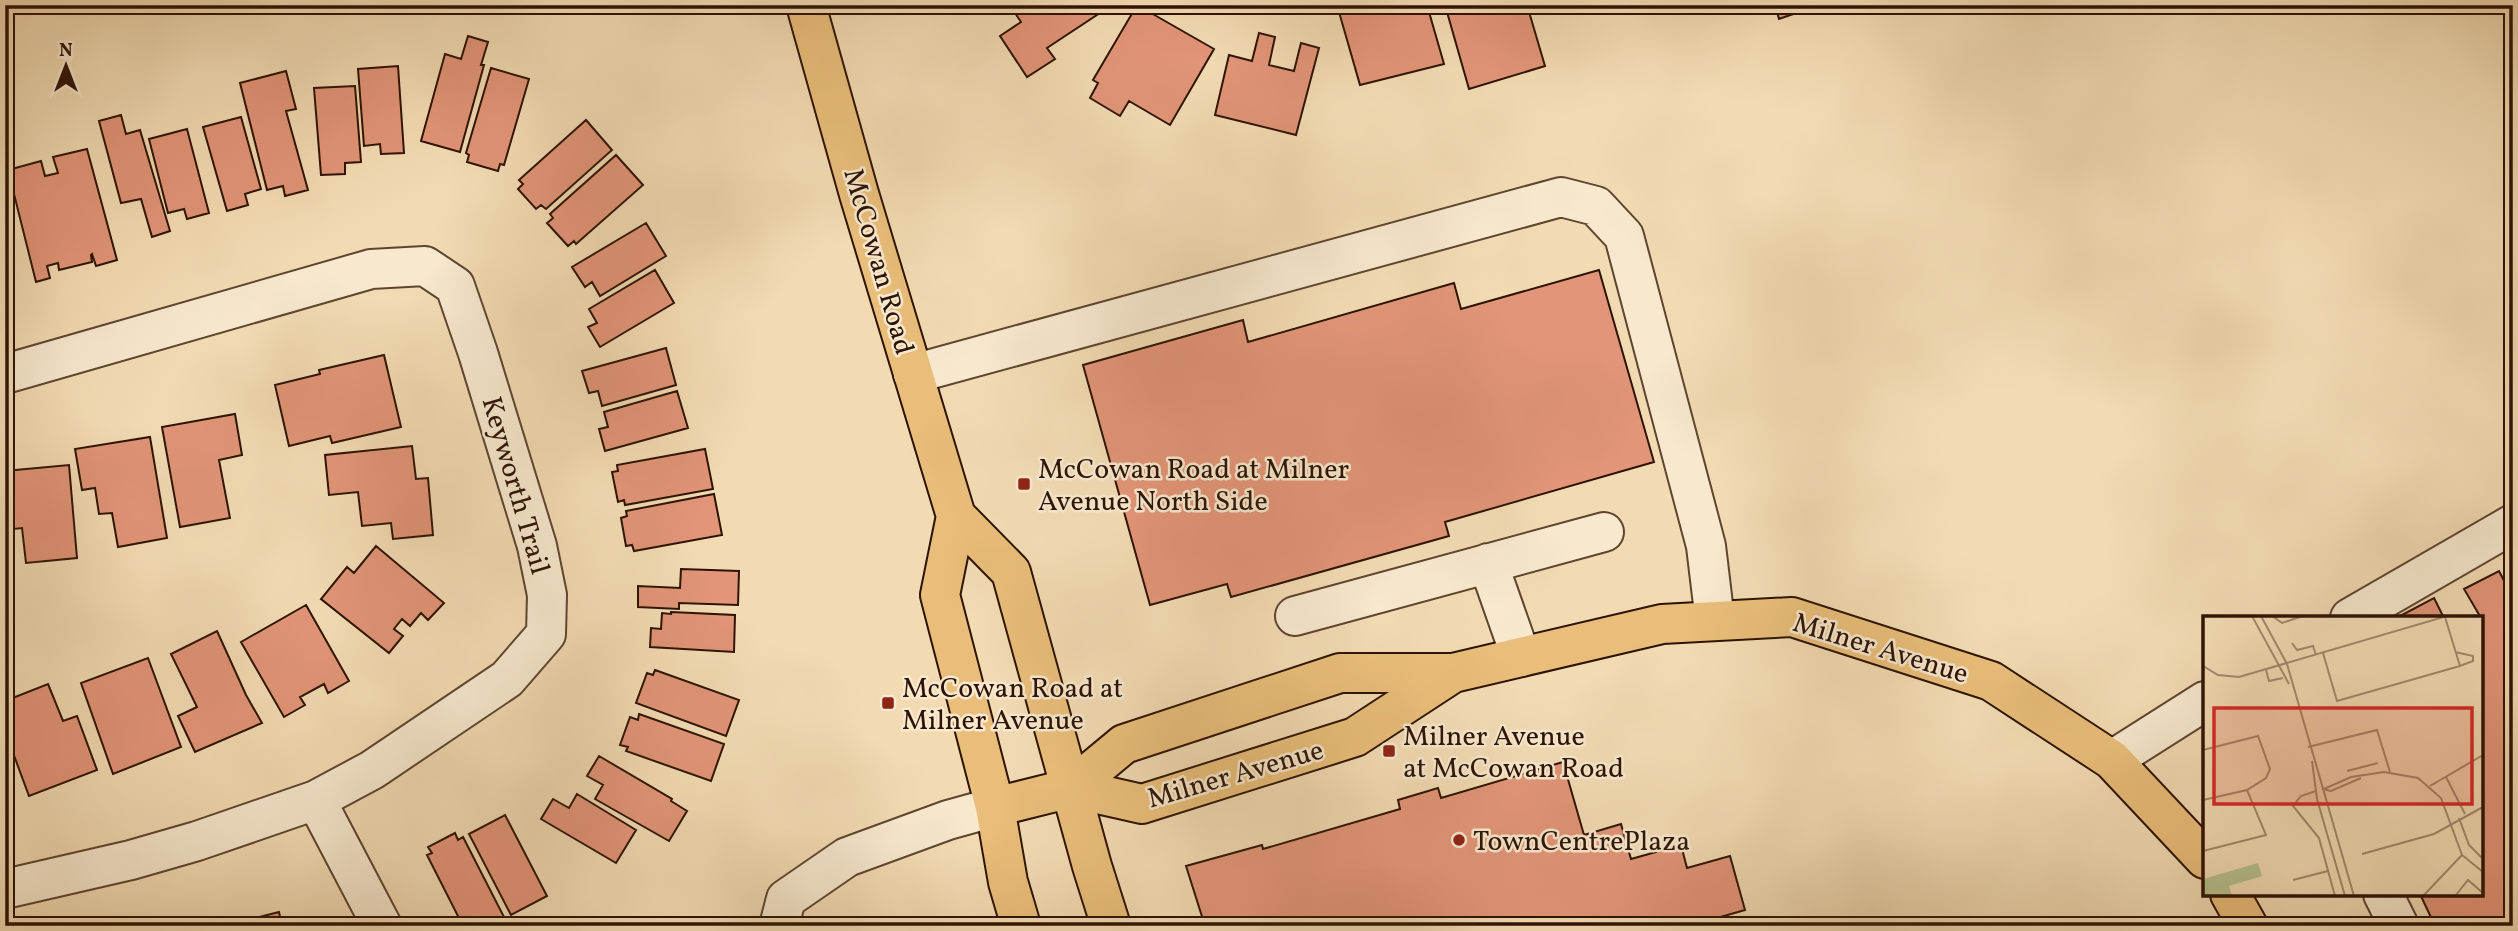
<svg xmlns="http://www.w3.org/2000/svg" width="2518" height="931" font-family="Vollkorn,serif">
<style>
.building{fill:#e29578;stroke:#2d1305;stroke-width:2}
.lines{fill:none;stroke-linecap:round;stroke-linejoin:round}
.minor-casing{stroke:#5e4530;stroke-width:42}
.major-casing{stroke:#2d1305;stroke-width:42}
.minor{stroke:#f7e8ce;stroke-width:38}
.major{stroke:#e9be7a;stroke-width:38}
.poi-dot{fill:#8f2418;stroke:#f7e8ce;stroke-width:2.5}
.labels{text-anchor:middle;stroke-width:5;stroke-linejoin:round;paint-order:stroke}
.street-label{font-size:28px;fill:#2d1305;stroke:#f7e8ce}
.poi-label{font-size:28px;fill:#2d1305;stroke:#f7e8ce;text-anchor:start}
.inset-road{fill:none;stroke:#a38b6d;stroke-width:2}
.view{fill:#d62828;fill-opacity:0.15;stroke:#d62828;stroke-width:3.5}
.inset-edge{fill:none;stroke:#2d1305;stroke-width:3.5}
</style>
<rect width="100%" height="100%" fill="#f2dbb3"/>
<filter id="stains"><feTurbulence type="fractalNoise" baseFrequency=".00286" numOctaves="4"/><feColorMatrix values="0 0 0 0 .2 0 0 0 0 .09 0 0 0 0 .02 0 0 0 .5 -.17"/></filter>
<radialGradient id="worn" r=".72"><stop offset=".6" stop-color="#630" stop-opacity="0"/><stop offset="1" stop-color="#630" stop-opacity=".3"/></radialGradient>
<path class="building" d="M 1014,5 L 1112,5 L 1047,48 L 1055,59 L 1027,77 L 1000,36 L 1021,22 L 1015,13 L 1018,10 Z
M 1137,5 L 1214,49 L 1170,125 L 1129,101 L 1120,116 L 1090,98 L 1098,83 L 1093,80 Z
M 1337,5 L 1427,5 L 1444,64 L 1360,85 Z
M 1445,5 L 1527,5 L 1545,66 L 1469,89 Z
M 1775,5 L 1797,5 L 1799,12 L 1779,19 Z
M 1259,33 L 1275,37 L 1269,65 L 1294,71 L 1301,43 L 1319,48 L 1296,135 L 1215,115 L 1229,55 L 1252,61 Z
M 468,36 L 488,42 L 481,65 L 484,65 L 460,152 L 421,141 L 445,54 L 461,59 Z
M 398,66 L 404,153 L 381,154 L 380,144 L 364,146 L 358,69 Z
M 491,68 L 529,79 L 504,165 L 500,164 L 498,171 L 467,162 L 469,155 L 466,153 Z
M 286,71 L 296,109 L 286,111 L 308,190 L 285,196 L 283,186 L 267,190 L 240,83 Z
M 355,86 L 361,162 L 345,163 L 345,174 L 321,175 L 314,88 Z
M 121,115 L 126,134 L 140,130 L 170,231 L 152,237 L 141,199 L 121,203 L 99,121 Z
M 241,117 L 261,189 L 245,194 L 248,205 L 227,211 L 203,127 Z
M 586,120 L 612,150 L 546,209 L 541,205 L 536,209 L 518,189 L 523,184 L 519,180 Z
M 187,129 L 209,213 L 187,219 L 184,209 L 168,213 L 149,139 Z
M 87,149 L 117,260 L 96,266 L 92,254 L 91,255 L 92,262 L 59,270 L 58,263 L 47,266 L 50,278 L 36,282 L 8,170 L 41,161 L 45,176 L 58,173 L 53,157 Z
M 616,155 L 643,185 L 576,244 L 574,241 L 568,246 L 547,223 L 553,218 L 550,214 Z
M 646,223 L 666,256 L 600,296 L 592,282 L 585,287 L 572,267 Z
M 655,270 L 674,303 L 600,347 L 588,327 L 597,323 L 589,309 Z
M 1599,270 L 1654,462 L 1445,522 L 1449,536 L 1231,597 L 1227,584 L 1150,605 L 1083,365 L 1243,320 L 1248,342 L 1454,283 L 1461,309 Z
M 666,348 L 676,385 L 602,406 L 598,391 L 589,393 L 582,371 Z
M 384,355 L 401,427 L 332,443 L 330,436 L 289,446 L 275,385 L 320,374 L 319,370 Z
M 677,391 L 688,428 L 605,451 L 599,429 L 608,427 L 604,412 Z
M 235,414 L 242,455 L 219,460 L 230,518 L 180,527 L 162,427 Z
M 150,437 L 167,538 L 118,547 L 112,513 L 99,514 L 95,488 L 82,490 L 75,449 Z
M 412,446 L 416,479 L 428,478 L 433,535 L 393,539 L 391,523 L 362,526 L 358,492 L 329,495 L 325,455 Z
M 705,449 L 713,489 L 625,505 L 624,500 L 618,502 L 612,472 L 618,471 L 617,465 Z
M 69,465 L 77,558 L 26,563 L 22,528 L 5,530 L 5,471 Z
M 714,494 L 722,535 L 634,551 L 632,545 L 626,546 L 621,518 L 627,516 L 626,511 Z
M 376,546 L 444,603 L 428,620 L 421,613 L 410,626 L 402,619 L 394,629 L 403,636 L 389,653 L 321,599 L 347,567 L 354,573 Z
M 681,569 L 739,571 L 738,605 L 679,603 L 679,609 L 638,607 L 638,586 L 680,588 Z
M 2499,571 L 2513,598 L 2513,926 L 2435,926 L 2420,894 L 2481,894 L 2481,626 L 2483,625 L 2481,618 L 2464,589 Z
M 2434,598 L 2444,618 L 2401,618 L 2400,616 Z
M 306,605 L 349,681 L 328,693 L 324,684 L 300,697 L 305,705 L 284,717 L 241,642 Z
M 671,612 L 735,615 L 734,652 L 650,647 L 651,628 L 661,629 L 662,613 L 671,614 Z
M 217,631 L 246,695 L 262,723 L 195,752 L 178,716 L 197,707 L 171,654 Z
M 148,658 L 181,747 L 113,774 L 81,683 Z
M 655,670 L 739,700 L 726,736 L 636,703 L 647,673 L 653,675 Z
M 48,684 L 63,721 L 77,716 L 97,770 L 29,796 L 9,742 L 12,740 L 5,724 L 5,701 Z
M 639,714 L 724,744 L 711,781 L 626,751 L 628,747 L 620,745 L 630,717 L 638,720 Z
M 599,756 L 672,799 L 671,801 L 687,811 L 669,841 L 595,799 L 603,785 L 587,776 Z
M 1563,762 L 1584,835 L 1621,824 L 1631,859 L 1681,845 L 1687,868 L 1730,856 L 1745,910 L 1703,922 L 1704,926 L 1205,926 L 1186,866 L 1262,845 L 1263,849 L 1400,809 L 1398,800 L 1438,788 L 1441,798 Z
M 577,794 L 636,830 L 616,863 L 541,819 L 553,799 L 569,808 Z
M 505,815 L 547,896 L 511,915 L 469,834 Z
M 455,833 L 458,840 L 463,837 L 504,917 L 487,926 L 463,926 L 427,855 L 432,853 L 428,847 Z
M 279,912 L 282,926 L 228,926 L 228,925 Z"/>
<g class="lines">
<defs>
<path id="minor" d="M 5,374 L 371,269 L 425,266 L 455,286 L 478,353 L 537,546 L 547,595 L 546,634 L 507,679 L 372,770 L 316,800 L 197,841 L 131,860 L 5,889
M 913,374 L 1561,197 L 1596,206 L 1624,236 L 1706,546 L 1715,621
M 1488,563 L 1521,657
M 1295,616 L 1604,532
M 2350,618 L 2513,524
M 2112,760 L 2205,701
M 316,800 L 382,926
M 2383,894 L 2399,926
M 779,926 L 786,899 L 847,857 L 948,820 L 995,807"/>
<path id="major" d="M 806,5 L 859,194 L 956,516 L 1011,572 L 1092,866 L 1111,926
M 956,516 L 940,595 L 995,807 L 1008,882 L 1021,926
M 1071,788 L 1124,744 L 1340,673 L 1453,673 L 1662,624 L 1792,617 L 1991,681 L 2112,760 L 2205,859
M 995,807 L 1071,788 L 1142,804 L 1355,737 L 1453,673
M 2230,894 L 2248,926"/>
</defs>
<use href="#minor" class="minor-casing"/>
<use href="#major" class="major-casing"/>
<use href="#minor" class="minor"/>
<use href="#major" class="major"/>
</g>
<g class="poi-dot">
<rect x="1017" y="477" width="14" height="14" rx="3.5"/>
<rect x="881" y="696" width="14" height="14" rx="3.5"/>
<rect x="1382" y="744" width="14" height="14" rx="3.5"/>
<circle cx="1459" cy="840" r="7"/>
</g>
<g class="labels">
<g class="street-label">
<text transform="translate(880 261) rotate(74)" y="10">McCowan Road</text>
<text transform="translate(517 485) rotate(74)" y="10">Keyworth Trail</text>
<text transform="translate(1881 647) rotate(17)" y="10">Milner Avenue</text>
<text transform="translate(1235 773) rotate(-16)" y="10">Milner Avenue</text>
</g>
<g class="poi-label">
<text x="1038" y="478">McCowan Road at Milner<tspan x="1038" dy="32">Avenue North Side</tspan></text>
<text x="902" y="697">McCowan Road at<tspan x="902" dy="32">Milner Avenue</tspan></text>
<text x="1403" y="745">Milner Avenue<tspan x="1403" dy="32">at McCowan Road</tspan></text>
<text x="1473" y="850">TownCentrePlaza</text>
</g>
</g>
<g transform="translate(2203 616)">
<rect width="280" height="280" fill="#f2dbb3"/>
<path d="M 55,247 L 59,260 L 26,270 L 29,280 L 0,280 L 0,263 Z" fill="#b6c190"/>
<path class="inset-road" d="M 49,0 L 86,68M 58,0 L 84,48 L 151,280M 69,0 L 79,7 L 100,0M 89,27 L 94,34 L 110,30 L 113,39M 252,36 L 270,40 L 270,45 L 257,50M 120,37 L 134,85 L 257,50 L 242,1M 0,50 L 15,59 L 36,61 L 244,0M 63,54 L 66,65 L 80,62M 105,131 L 174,114 L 187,156M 0,134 L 55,120 L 67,153 L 63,162 L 44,174 L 0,184M 109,145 L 114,183 L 142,280M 144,155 L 175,147M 243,161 L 262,198M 227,170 L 280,139M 119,173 L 128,175 L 158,162M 121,173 L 148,161 L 181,156 L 215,162 L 238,182 L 259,239 L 280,256M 113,175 L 98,180 L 90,190 L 116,222 L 132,280M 256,202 L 266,229 L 280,243M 0,235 L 63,219 L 44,174M 159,238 L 231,218 L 280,191M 90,264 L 125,255M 253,279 L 265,264 L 280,277M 220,280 L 259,239"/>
<path class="view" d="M 11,92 L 269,92 L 269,188 L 11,188 Z"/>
<rect width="280" height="280" class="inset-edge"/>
</g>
<rect width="2518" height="931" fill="none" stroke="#f2dbb3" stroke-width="28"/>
<rect x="7" y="7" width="2504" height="917" fill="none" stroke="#2d1305" stroke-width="3.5"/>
<rect x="14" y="14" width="2490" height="903" fill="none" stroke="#2d1305" stroke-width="2"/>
<g transform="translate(66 66)" stroke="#f7e8ce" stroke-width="5" paint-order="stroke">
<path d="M0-5L12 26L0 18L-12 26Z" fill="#2d1305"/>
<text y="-10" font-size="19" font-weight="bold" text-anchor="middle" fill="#2d1305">N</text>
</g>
<rect width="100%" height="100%" filter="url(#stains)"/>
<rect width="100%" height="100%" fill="url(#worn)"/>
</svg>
